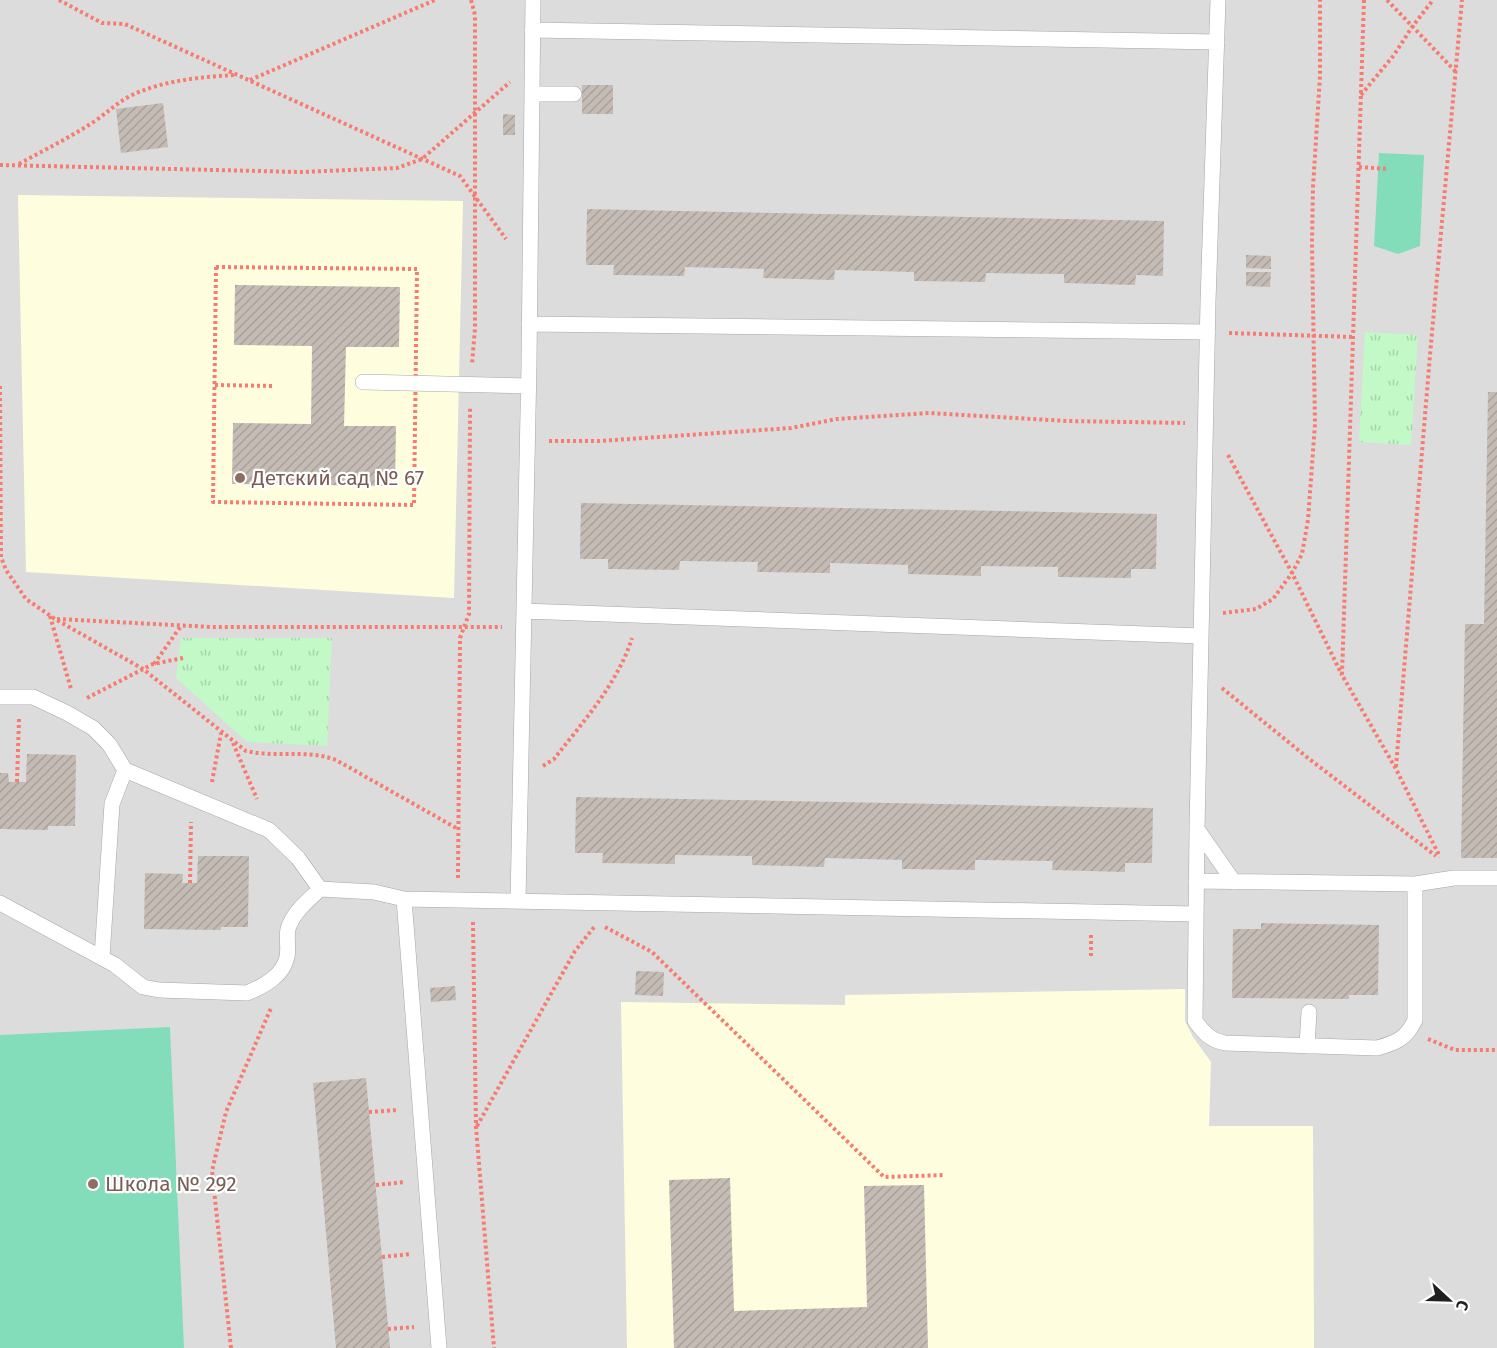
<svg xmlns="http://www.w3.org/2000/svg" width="1497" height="1348" font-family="'Fira Sans',sans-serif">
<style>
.residential{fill:#dddcdc}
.education{fill:#fefedf}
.park{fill:url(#park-tufts)}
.pitch{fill:#84ddba}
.building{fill:url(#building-hatch)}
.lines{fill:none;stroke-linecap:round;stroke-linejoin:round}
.service-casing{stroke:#a6a6a6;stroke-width:16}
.path{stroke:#f77b6e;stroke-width:4;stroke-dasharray:3 3;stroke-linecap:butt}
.service{stroke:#fff;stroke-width:15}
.education-dot{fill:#8d6e63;stroke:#fff;stroke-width:2}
.labels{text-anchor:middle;stroke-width:4.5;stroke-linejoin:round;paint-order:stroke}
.education-label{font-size:21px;fill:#785e54;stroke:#fff;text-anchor:start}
</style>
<defs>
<pattern id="park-tufts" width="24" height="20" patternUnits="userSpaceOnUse" patternTransform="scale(1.5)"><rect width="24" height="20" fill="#c3f8c7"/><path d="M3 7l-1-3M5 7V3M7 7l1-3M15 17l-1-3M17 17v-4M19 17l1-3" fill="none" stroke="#a7d4aa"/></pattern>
<pattern id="building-hatch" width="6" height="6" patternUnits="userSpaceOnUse" patternTransform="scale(1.5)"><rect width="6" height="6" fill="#c4bbb4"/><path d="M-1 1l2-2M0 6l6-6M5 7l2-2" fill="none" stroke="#a8a09a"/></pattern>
</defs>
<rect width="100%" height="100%" fill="#efece5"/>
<path class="residential" d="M 0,0 L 1497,0 L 1497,1348 L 0,1348 Z"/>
<path class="education" d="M 18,195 L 463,201 L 454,598 L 26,572 Z
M 1185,989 L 1185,1021 L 1193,1037 L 1211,1062 L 1209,1126 L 1313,1126 L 1314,1348 L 627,1348 L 621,1002 L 845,1005 L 845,995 Z"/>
<path class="park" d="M 1365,332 L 1418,335 L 1411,445 L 1359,442 Z
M 181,638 L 332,638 L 327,746 L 247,742 L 176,678 Z"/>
<path class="pitch" d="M 1379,153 L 1424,155 L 1420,246 L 1398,254 L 1374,246 Z
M 170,1027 L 184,1348 L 0,1348 L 0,1035 Z"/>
<path class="building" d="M 582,85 L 613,85 L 613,114 L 582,114 Z
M 163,103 L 168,147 L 121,153 L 116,109 Z
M 503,114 L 515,115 L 515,135 L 503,135 Z
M 587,209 L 1164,221 L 1163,276 L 1136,275 L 1135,285 L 1064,283 L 1064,274 L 986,273 L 985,282 L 914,281 L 914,272 L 835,270 L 834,280 L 763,278 L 764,269 L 685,267 L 684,276 L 613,275 L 614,265 L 586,265 Z
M 1246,255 L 1271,256 L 1271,269 L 1246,268 Z
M 1246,272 L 1271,272 L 1270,287 L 1246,286 Z
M 235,285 L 400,287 L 399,347 L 346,347 L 344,426 L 396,426 L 395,486 L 232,484 L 233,423 L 311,424 L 312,346 L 234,345 Z
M 1488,392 L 1497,392 L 1497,858 L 1461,858 L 1465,624 L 1484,624 Z
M 581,503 L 1157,514 L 1156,569 L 1131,569 L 1131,578 L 1058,577 L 1058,567 L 981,566 L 981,576 L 908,574 L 908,565 L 830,563 L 830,573 L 757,572 L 758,562 L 680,561 L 679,570 L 608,569 L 608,559 L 580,559 Z
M 27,754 L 76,755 L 75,826 L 48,826 L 48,830 L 0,829 L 0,773 L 8,773 L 9,782 L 26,782 Z
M 576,797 L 1153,808 L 1152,863 L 1125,863 L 1125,872 L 1052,870 L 1053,861 L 975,860 L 975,870 L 902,869 L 902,860 L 825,858 L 824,867 L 752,865 L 752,856 L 675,855 L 675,864 L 602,863 L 603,853 L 575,853 Z
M 198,856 L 249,856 L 248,927 L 221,927 L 221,930 L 144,929 L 145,873 L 183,874 L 182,883 L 197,883 Z
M 1261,923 L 1379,925 L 1378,995 L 1349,995 L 1349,999 L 1232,998 L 1233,929 L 1261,929 Z
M 636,971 L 664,972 L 663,996 L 635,995 Z
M 455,986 L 456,1000 L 431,1002 L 430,988 Z
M 366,1078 L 390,1348 L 336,1348 L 313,1083 Z
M 730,1178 L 734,1311 L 867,1307 L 864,1186 L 924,1185 L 928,1348 L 674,1348 L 669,1180 Z"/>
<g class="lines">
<defs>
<path id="service" d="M 1218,0 L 1208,302 L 1197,829 L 1195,1021 C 1204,1033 1210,1040 1225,1043 L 1377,1048 C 1396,1043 1407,1038 1415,1020 L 1415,884
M 532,30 L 1217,42
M 532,94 L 574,94
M 529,324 L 1208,332
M 363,382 L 528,386
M 524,611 L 1201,636
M 0,697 L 33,697 L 67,713 L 93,728 L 109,744 L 125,770 L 269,830 L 298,858 L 320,889 L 374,892 L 404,899 L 1196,914
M 1197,829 L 1234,882
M 1196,881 L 1415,884 L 1454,878 L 1497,878
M 404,899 L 439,1348
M 518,901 L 529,364 L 533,0
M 0,903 L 115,965 L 143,987 L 159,990 L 247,993 C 264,986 283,976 287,957 C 289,948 286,938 288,929 C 293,912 308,901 320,889
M 102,957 L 112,804 L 125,770
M 1307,1046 L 1309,1012"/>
</defs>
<use href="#service" class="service-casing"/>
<path class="path" d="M 59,0 L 102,23 L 125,24 L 460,176 L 506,239
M 471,0 L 475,15 L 475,328 L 472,364
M 1364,0 L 1342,675 L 1396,769 L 1440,857
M 1387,0 L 1457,73
M 250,80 L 435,0
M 1361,95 L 1394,55 L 1412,27 L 1433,0
M 19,164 C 44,150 71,137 95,121 C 108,112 118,102 132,95 C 165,80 201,77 235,75
M 0,165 L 301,172 L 397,168 L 422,159 L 510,82
M 1359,167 L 1389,169
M 216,267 L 417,269 L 414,505 L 213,502 Z
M 1229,333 L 1354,337
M 215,385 L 275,386
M 0,386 L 1,557 L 6,570 L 26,599 L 55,619 L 143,669 L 246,751 C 276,758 308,749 336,760 L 458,829
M 549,441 L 599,441 L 659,437 L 791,428 L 837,419 L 929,413 L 1067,421 L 1185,423
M 1228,455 L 1292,573 L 1342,675
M 1223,613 L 1256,609 L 1273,599 L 1292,573 L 1302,554 L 1308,520 L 1315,424 L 1312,243 L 1313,187 L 1320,76 L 1320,0
M 50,616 L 71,689
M 57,619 L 212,627 L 502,627
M 154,664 L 181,626
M 1222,688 L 1308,758 L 1436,856
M 87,698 L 153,664 L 183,658
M 233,743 L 257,799
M 543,766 L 554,759 C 583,722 618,683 632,638
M 1396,767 L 1430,355 L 1462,0
M 17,782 L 19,719
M 212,782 L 221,733
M 458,878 L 460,638 L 469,614 L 470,408
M 190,883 L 191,822
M 473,922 L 476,1127 L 494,1348
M 605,927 L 652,952 L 884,1177 L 945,1175
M 1091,956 L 1091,934
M 1428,1039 L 1455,1050 L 1497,1050
M 369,1112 L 398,1110
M 477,1126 L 575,951 L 595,926
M 376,1185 L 405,1182
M 382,1257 L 411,1254
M 388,1329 L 414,1327
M 231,1348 L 212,1171 L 226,1112 L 271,1008"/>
<use href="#service" class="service"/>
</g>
<g class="education-dot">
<circle cx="240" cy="478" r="6"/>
<circle cx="93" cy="1184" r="6"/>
</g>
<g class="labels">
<g class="education-label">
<text x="252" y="485">Детский сад № 67</text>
<text x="105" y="1191">Школа № 292</text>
</g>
</g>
<g transform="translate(1449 1300) rotate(112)" stroke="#ffffff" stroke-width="4.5" paint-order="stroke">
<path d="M0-4.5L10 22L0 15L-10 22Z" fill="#1f1f1f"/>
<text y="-9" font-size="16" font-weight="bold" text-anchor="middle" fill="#1f1f1f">С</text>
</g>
</svg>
